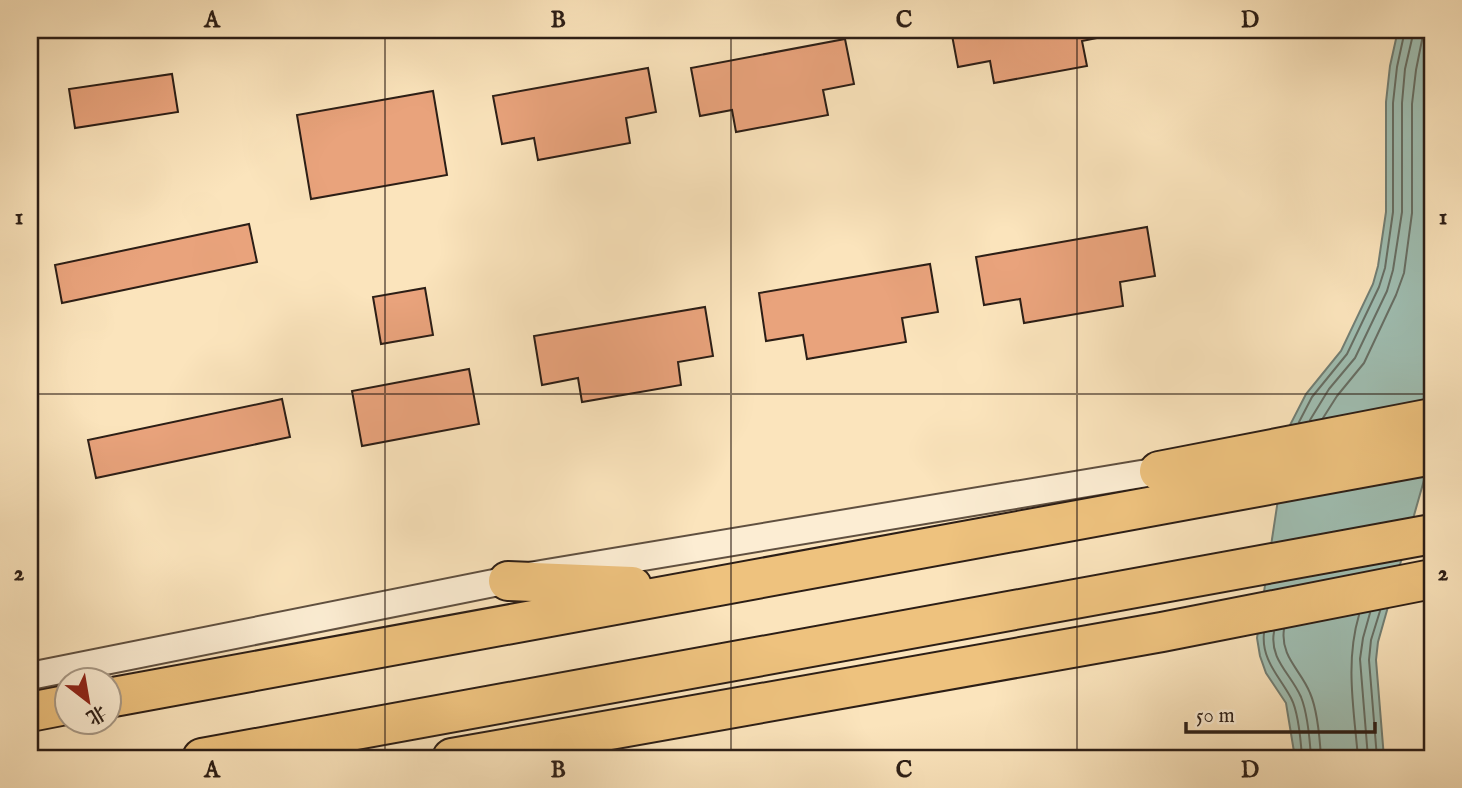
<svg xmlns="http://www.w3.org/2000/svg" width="1462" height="788" font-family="'IM FELL English','Noto Serif SC',serif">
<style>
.water{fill:#9fbeb2;stroke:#717e74;stroke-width:2}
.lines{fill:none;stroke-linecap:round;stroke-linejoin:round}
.shore{stroke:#666e64;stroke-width:2}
.building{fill:#e9a37c;stroke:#2c1e16;stroke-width:2}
.minor-casing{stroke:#605040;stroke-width:30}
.primary-casing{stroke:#2c1e16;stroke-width:42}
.minor{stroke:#fcedd3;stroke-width:26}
.primary{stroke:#eec27e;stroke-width:38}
.grid{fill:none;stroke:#2c1e16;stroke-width:2;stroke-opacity:0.55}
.neatline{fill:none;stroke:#2c1e16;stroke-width:2.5}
.grid-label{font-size:23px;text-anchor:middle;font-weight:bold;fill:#2c1e16}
</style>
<rect width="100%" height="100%" fill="#fbe4bc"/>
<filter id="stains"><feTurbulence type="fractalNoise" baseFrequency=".00286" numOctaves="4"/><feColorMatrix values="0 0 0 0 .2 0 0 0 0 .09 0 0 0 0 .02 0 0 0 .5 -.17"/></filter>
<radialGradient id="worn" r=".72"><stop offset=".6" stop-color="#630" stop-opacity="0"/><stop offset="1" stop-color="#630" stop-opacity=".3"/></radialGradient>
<path class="water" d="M 1398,30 L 1432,30 L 1432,452 L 1378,642 L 1376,660 L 1384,758 L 1295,758 L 1286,703 L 1266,673 L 1260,656 L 1257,638 L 1289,427 L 1306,394 L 1341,351 L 1373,284 L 1378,266 L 1386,212 L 1386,102 L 1390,66 Z"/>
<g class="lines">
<path class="shore" d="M 1323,418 L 1337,396 L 1364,363 L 1396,295 L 1404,273 L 1412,213 L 1412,104 L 1416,70 L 1424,30
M 1310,420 L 1329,389 L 1355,358 L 1387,291 L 1393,270 L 1402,212 L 1402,103 L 1405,69 L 1414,30
M 1299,422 L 1312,397 L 1347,354 L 1379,287 L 1385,268 L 1393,212 L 1393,103 L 1397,67 L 1405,30
M 1284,629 C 1280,657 1301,670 1310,693 C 1317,709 1320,741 1321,758
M 1274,632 C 1269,659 1291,674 1301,697 C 1307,712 1310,742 1311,758
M 1264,633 C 1261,660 1280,677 1291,698 C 1298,711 1301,743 1302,758
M 1358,758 C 1354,710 1345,662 1359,615
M 1368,758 L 1360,659 L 1363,638 L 1370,613
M 1377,758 L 1369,660 L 1371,640 L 1380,611"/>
</g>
<path class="building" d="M 951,30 L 1111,30 L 1112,35 L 1082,41 L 1087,66 L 994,83 L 990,61 L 958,67 Z
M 845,39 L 854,84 L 823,90 L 828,115 L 736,132 L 732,110 L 700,116 L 691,68 Z
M 648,68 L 656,112 L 626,118 L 630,143 L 538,160 L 534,138 L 502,144 L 493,96 Z
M 172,74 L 178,112 L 75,128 L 69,89 Z
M 433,91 L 447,175 L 311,199 L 297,115 Z
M 249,224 L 257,262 L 62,303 L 55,265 Z
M 1147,227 L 1155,276 L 1120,282 L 1123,306 L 1024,323 L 1020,299 L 984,305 L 976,257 Z
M 930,264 L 938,312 L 902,318 L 906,342 L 807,359 L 803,335 L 766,341 L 759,293 Z
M 425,288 L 433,335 L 381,344 L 373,297 Z
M 705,307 L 713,356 L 678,362 L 681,385 L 582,402 L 578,378 L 542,385 L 534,336 Z
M 469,369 L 479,424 L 362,446 L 352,391 Z
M 282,399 L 290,437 L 96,478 L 88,440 Z"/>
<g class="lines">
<defs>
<path id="minor" d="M 30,676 L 529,576 L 1159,471"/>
<path id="primary" d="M 1159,471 L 1432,418
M 508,581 L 632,586
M 108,698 L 1432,455
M 30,712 L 66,705
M 202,758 L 1432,534
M 452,758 L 1162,632 L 1432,579"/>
</defs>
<use href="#minor" class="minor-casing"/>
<use href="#primary" class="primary-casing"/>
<use href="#minor" class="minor"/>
<use href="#primary" class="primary"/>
</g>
<path class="grid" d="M 385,30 L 385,758M 731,30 L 731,758M 1077,30 L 1077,758M 30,394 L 1432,394"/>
<rect width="1462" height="788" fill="none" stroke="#fbe4bc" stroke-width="77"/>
<g transform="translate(88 701) rotate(149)"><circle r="33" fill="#fcedd3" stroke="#a99a87" stroke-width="2"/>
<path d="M0-5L12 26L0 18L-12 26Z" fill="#8f2418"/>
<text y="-10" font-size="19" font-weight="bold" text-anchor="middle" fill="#2c1e16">北</text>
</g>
<path d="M1186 722v10h189v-10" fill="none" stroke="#2c1e16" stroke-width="3.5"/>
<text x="1196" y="722" font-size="21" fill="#2c1e16" stroke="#fcedd3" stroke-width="5" paint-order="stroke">50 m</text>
<rect x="38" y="38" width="1386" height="712" class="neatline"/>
<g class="grid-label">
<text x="212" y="27">A</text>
<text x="558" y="27">B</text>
<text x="904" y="27">C</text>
<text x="1250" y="27">D</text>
<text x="19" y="224">1</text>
<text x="1443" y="224">1</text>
<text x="19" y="580">2</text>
<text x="1443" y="580">2</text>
<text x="212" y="777">A</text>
<text x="558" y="777">B</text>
<text x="904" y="777">C</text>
<text x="1250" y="777">D</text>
</g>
<rect width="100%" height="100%" filter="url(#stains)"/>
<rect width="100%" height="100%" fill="url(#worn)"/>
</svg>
